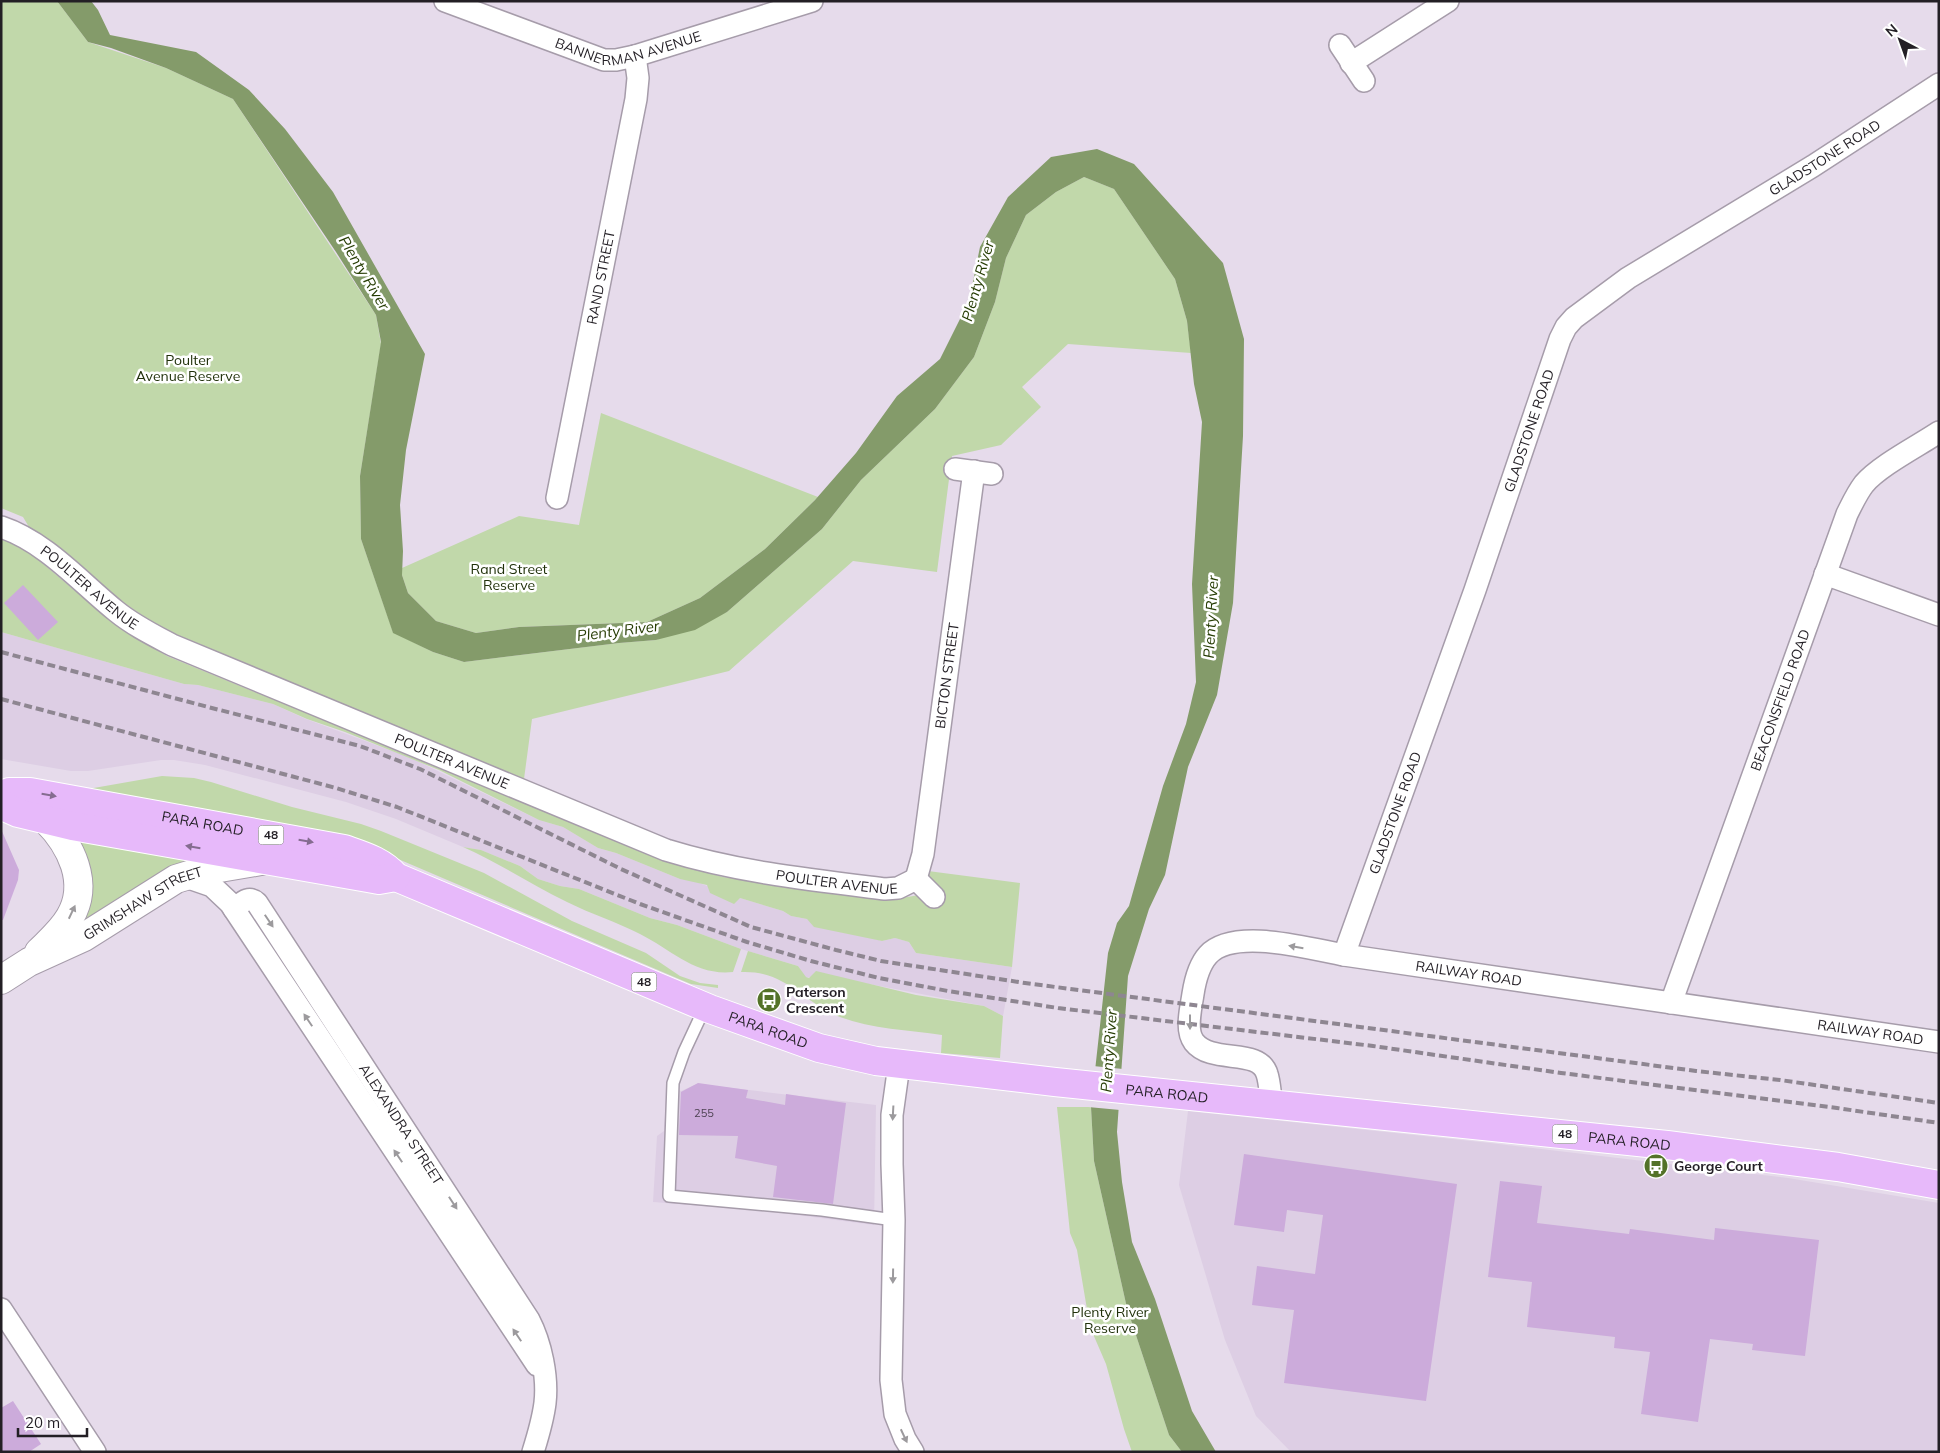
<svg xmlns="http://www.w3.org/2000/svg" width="1940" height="1453" font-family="Mulish,sans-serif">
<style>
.built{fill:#ddcee4}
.green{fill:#c1d8aa}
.water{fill:#849b6a}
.pier{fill:#e6dbeb}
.building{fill:#ccabdb}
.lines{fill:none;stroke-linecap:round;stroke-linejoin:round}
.lane-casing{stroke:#a69caa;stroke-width:14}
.street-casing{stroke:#a69caa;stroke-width:24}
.secondary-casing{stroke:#a69caa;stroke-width:30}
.primary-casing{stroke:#fff;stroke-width:30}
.lane{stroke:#fff;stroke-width:11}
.street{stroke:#fff;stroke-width:21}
.secondary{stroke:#fff;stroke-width:28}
.primary{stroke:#e7b9fa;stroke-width:28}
.rail{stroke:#8e8691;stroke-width:4;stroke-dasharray:8 4;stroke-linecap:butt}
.oneway{fill:#856c90}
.oneway2{fill:#9c9a9d}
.labels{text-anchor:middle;stroke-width:5;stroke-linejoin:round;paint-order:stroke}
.number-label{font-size:11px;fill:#4d4252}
.shield{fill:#fff;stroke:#656266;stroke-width:1}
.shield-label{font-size:12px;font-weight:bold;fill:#231f25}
.street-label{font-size:14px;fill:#231f25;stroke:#fff}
.park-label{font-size:14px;fill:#21310b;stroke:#fff}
.poi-label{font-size:14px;font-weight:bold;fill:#231f25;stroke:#fff;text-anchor:start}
.water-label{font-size:15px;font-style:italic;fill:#273d04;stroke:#fff}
</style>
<rect width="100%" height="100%" fill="#e6dbeb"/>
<path class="built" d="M 1,632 L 184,684 L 198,685 L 273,704 L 306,719 L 411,758 L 539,820 L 563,827 L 598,848 L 616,853 L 680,879 L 691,880 L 740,898 L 783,911 L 791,916 L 807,919 L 882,941 L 895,938 L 909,942 L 916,953 L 1012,967 L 1003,1016 L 984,1006 L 869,984 L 805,977 L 798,966 L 741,949 L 677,925 L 650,918 L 579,889 L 560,886 L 538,879 L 520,866 L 481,850 L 463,847 L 396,819 L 346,802 L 205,765 L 174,760 L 161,760 L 88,771 L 71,771 L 1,759 Z
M 667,1084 L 681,1091 L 697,1084 L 876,1105 L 874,1225 L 767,1211 L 653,1202 L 657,1136 L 664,1131 Z
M 1188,1111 L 1490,1143 L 1788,1178 L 1939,1203 L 1939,1452 L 1291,1452 L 1256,1416 L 1225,1340 L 1179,1185 Z"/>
<path class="green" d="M 1,1 L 57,1 L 88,42 L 166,68 L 233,99 L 376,315 L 381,344 L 360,476 L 361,539 L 393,632 L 433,652 L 464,662 L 619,643 L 656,640 L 727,612 L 822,529 L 861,480 L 935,409 L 974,357 L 995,302 L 1006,258 L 1026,215 L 1056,192 L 1084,177 L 1114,189 L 1175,279 L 1187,321 L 1191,353 L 1068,344 L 1022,387 L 1041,407 L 1001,445 L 952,456 L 937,572 L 853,561 L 729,671 L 532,719 L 524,779 L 176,635 L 149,620 L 121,601 L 51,543 L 29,527 L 23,517 L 1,508 Z
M 601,413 L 818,497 L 765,549 L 700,598 L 647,622 L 519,627 L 476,633 L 436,621 L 408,593 L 402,575 L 402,568 L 519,516 L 579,525 Z
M 1,538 L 28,551 L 111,621 L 167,656 L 614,839 L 681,865 L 723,877 L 890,900 L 919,895 L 928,871 L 1020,883 L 1012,967 L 916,953 L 909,942 L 895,938 L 882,941 L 814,927 L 807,919 L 791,916 L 783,911 L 740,898 L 734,904 L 710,893 L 707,885 L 680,879 L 616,853 L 598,848 L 563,827 L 539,820 L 439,770 L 345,732 L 307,719 L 273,704 L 198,685 L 184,684 L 1,632 Z
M 162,776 L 194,778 L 211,782 L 292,807 L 361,824 L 381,831 L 484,873 L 572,921 L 646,953 L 680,976 L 700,983 L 718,985 L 718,988 L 691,984 L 679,979 L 370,847 L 88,789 Z
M 72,835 L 190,860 L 173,868 L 83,924 Z
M 463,847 L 481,850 L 520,866 L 538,879 L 560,886 L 579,889 L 650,918 L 677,925 L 741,949 L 733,972 C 695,976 672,950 640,934 C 617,922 591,914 567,902 C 532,885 499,863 463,847 Z
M 748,951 L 798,966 L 806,977 L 809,978 L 816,971 L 916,995 L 984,1006 L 1003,1016 L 1000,1058 L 941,1053 L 942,1035 C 909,1030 872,1029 840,1017 C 802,1002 786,970 741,972 Z
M 1057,1107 L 1091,1107 L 1094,1161 L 1127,1308 L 1169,1435 L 1182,1452 L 1132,1452 L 1124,1429 L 1106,1364 L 1090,1327 L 1077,1250 L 1070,1233 Z"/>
<path class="water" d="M 57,1 L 91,1 L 98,10 L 110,35 L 196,52 L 249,90 L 285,129 L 333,192 L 425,354 L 406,450 L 400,505 L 403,551 L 402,575 L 408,593 L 436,621 L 476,633 L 519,627 L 647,622 L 700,598 L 765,549 L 815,500 L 856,453 L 897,396 L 940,359 L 969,301 L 980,247 L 1008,197 L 1051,157 L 1097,149 L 1134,164 L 1223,263 L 1244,339 L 1243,436 L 1233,603 L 1217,695 L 1188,767 L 1165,875 L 1149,909 L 1128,976 L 1117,1132 L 1122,1182 L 1132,1242 L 1155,1299 L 1192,1411 L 1216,1452 L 1182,1452 L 1169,1435 L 1127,1308 L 1094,1161 L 1091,1107 L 1108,953 L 1117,923 L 1129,906 L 1163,786 L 1186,724 L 1196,682 L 1192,584 L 1202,422 L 1194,384 L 1187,321 L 1175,279 L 1114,189 L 1084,177 L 1056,192 L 1026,215 L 1006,258 L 995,302 L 974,357 L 935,409 L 861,480 L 822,529 L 727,612 L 695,630 L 656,640 L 619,643 L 464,662 L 433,652 L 393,633 L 361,539 L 360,476 L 381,342 L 376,315 L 336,252 L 233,99 L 166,68 L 111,48 L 88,42 Z"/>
<path class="pier" d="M 1093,1066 L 1123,1069 L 1120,1110 L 1088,1107 Z"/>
<path class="building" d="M 23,585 L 58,622 L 38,640 L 4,603 Z
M 1,829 L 19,870 L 18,880 L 3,920 L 1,920 Z
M 698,1083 L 748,1090 L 746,1098 L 785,1105 L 786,1094 L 846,1103 L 833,1204 L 773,1197 L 777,1166 L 735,1158 L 738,1136 L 679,1135 L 681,1092 Z
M 1244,1154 L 1457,1184 L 1426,1401 L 1284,1383 L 1294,1310 L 1252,1305 L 1257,1266 L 1315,1274 L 1323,1215 L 1287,1210 L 1284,1232 L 1234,1225 Z
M 1500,1181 L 1542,1186 L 1537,1223 L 1629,1234 L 1630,1229 L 1714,1240 L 1715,1228 L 1819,1240 L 1805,1356 L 1752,1350 L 1753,1344 L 1710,1339 L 1698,1422 L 1641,1414 L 1650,1352 L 1614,1348 L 1615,1337 L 1527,1327 L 1532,1282 L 1488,1277 Z
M 13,1401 L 41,1444 L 29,1452 L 1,1452 L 1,1408 Z"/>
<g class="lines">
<defs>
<path id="lane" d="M 705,1007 L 684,1052 L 673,1083 L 669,1196 L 822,1210 L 894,1220"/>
<g id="street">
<path id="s1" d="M 445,1 L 604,60 L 616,60 L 635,56 L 812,1"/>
<path d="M 1340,45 L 1364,81"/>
<path d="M 1351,63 L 1448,1"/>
<path d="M 955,469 L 992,474"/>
<path id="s2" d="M 557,498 L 636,99 L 638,78 L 635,56"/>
<path id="s3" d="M 1,527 C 46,542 80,582 116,611 C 133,625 153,635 172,645 L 666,850 C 737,872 811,880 885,889 L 898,888 L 916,879"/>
<path d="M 1825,574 L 1939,615"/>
<path d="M 183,876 L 212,886 L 230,903 L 537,1365"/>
<path id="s4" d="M 916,879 L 923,854 L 974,471"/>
<path d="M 916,879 L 934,897"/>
<path id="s5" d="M 234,909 C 242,903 248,895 257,903 L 529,1320 C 541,1343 548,1377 545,1403 C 543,1419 538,1436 533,1452"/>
<path id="s6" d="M 1344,955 L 1475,590 L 1560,339 L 1566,327 L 1574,318 L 1628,278 L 1813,166 L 1939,84"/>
<path id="s7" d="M 1671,1003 L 1847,514 C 1852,504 1857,493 1864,484 C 1879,466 1918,446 1939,432"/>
<path d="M 899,1065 L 892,1115 L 892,1164 L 894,1220 L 891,1380 L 895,1414 L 905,1439 L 913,1452"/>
<path id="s8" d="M 1272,1104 C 1270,1095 1270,1083 1267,1074 C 1259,1047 1212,1065 1194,1042 C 1185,1030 1191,1008 1193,994 C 1195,981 1199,965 1208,955 C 1234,927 1310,949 1344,955 L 1939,1042"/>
<path d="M 1,1309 L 95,1452"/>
</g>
<g id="secondary">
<path d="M 39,952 C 50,941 62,931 70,917 C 90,883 71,845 46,820"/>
<path id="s9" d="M 1,980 L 29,962 L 84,937 L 176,879 L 202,871 L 261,861"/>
</g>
<g id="primary">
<path id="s10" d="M 1,795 L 9,792 L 30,792 L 344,849 C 364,856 382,861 396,877 L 710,1009 L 819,1048 L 876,1061 L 1055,1082 L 1667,1145 L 1838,1167 L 1939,1185"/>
<path d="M 1,803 L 9,809 L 18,813 L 72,826 L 368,878 L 379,880 L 396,877"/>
</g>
</defs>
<use href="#lane" class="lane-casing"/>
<use href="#street" class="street-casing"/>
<use href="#secondary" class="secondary-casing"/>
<use href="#primary" class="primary-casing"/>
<use href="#lane" class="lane"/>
<use href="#street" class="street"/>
<use href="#secondary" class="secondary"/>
<use href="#primary" class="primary"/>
<path class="rail" d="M 1,652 L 208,707 L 360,746 L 420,769 L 621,869 L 751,927 L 836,950 L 881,961 L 1025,983 L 1696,1071 L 1780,1080 L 1939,1103
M 1,699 L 336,788 L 397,807 L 640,904 L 747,942 L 811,961 L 879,978 L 948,991 L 1058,1008 L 1373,1046 L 1561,1073 L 1837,1108 L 1939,1123"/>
</g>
<defs><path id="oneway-solid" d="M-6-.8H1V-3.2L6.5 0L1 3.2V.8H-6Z" transform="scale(1.25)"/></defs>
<g class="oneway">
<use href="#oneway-solid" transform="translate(49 795) rotate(10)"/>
<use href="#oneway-solid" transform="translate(306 841) rotate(10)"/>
<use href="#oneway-solid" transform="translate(193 847) rotate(-170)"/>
</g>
<g class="oneway2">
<use href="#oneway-solid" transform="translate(72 912) rotate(-65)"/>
<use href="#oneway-solid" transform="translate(269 921) rotate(56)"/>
<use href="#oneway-solid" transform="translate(1296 947) rotate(-170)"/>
<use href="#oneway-solid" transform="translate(308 1020) rotate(-124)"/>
<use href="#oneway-solid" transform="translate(1190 1022) rotate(90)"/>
<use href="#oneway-solid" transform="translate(893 1113) rotate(93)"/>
<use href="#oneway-solid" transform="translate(398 1156) rotate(-124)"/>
<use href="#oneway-solid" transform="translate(453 1203) rotate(57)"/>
<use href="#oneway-solid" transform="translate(893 1276) rotate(91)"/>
<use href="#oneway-solid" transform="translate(517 1335) rotate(-124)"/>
<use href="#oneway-solid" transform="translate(904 1436) rotate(65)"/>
</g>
<defs>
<symbol id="bus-disc" viewBox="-11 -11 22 22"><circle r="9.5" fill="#537228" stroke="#fff"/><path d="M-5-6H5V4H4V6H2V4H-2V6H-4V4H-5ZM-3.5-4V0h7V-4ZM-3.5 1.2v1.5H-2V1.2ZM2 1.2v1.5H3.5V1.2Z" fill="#fff"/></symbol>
</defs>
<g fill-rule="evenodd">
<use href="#bus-disc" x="755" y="986" width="28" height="28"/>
<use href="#bus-disc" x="1642" y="1152" width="28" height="28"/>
</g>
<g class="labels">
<g class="number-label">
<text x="704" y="1117">255</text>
</g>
<g class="shield">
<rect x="258.5" y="825.5" width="25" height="19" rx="4"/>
<rect x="631.5" y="972.5" width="25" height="19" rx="4"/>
<rect x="1552.5" y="1124.5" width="25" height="19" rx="4"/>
</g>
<g class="shield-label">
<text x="271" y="839">48</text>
<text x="644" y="986">48</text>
<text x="1565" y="1138">48</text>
</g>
<g class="street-label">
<text dy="5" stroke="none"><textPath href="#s1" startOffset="194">BANNERMAN AVENUE</textPath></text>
<text dy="5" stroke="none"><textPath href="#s6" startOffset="976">GLADSTONE ROAD</textPath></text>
<text dy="5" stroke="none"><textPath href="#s2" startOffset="225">RAND STREET</textPath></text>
<text dy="5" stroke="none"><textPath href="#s6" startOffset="556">GLADSTONE ROAD</textPath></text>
<text dy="5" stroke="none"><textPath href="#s3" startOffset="108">POULTER AVENUE</textPath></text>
<text dy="5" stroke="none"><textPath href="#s4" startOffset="206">BICTON STREET</textPath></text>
<text dy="5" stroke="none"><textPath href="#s7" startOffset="322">BEACONSFIELD ROAD</textPath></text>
<text dy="5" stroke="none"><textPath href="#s3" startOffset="512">POULTER AVENUE</textPath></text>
<text dy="5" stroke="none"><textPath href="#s6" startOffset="151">GLADSTONE ROAD</textPath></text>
<text dy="5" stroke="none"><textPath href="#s10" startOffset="205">PARA ROAD</textPath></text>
<text dy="5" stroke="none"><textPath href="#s3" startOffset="918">POULTER AVENUE</textPath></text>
<text dy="5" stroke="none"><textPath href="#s9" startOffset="162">GRIMSHAW STREET</textPath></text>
<text dy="5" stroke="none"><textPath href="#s8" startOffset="472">RAILWAY ROAD</textPath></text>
<text dy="5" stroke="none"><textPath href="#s10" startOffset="811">PARA ROAD</textPath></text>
<text dy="5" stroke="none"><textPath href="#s8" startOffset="878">RAILWAY ROAD</textPath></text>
<text dy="5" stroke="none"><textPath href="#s10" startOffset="1216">PARA ROAD</textPath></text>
<text dy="5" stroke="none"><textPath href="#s5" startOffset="291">ALEXANDRA STREET</textPath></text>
<text dy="5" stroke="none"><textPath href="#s10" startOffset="1681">PARA ROAD</textPath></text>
</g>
<g class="park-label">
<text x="188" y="365">Poulter<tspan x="188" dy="16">Avenue Reserve</tspan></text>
<text x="509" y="574">Rand Street<tspan x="509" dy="16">Reserve</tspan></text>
<text x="1110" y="1317">Plenty River<tspan x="1110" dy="16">Reserve</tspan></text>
</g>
<g class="poi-label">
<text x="786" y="997">Paterson<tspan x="786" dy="16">Crescent</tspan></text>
<text x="1674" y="1171">George Court</text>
</g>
<g class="water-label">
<text transform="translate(364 273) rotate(59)" y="5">Plenty River</text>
<text transform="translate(978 281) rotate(-74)" y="5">Plenty River</text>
<text transform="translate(1211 617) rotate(-87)" y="5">Plenty River</text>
<text transform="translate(618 631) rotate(-7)" y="5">Plenty River</text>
<text transform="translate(1109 1051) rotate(-86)" y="5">Plenty River</text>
</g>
</g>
<rect width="1940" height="1453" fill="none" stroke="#231f25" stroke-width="5"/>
<g transform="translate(1900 40) rotate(319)" stroke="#ffffff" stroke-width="4" paint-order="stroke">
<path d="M0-4L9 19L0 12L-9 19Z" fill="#231f25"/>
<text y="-8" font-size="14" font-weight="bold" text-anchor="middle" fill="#231f25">N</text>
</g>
<path d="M18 1428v8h69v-8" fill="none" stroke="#231f25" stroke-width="2.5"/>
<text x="25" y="1428" font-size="15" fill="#231f25" stroke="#ffffff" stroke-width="4" paint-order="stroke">20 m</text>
</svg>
